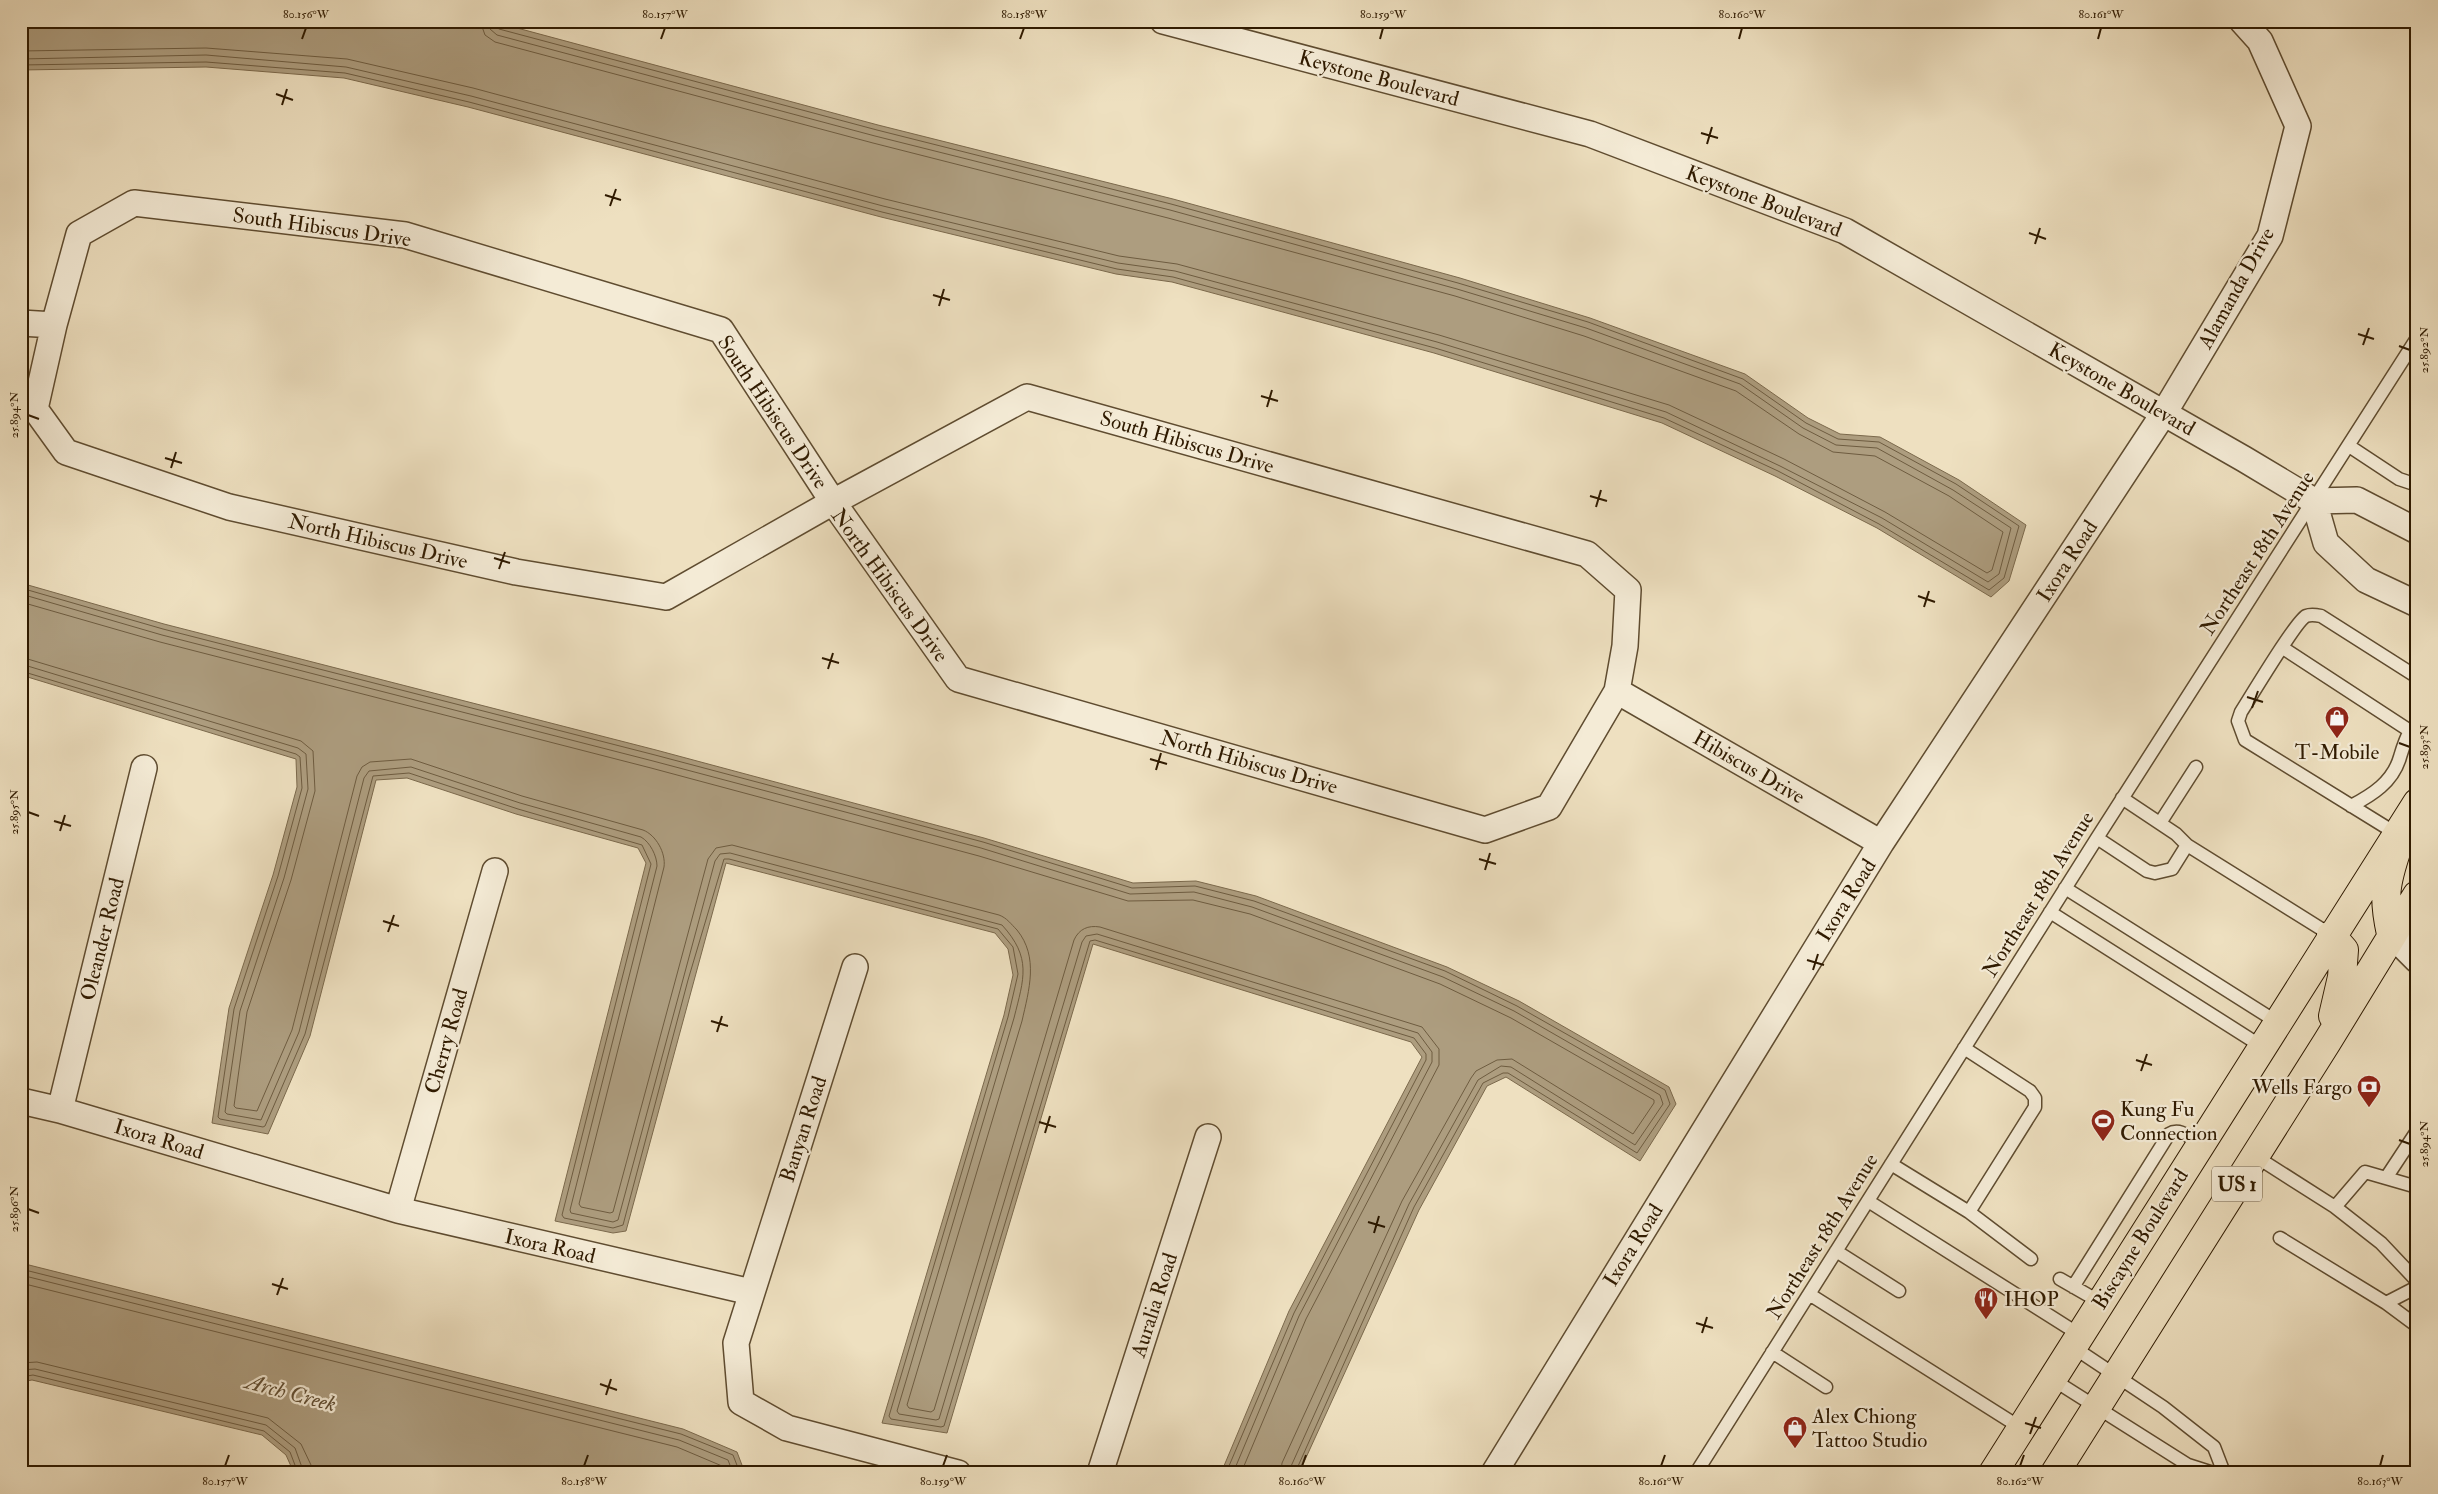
<svg xmlns="http://www.w3.org/2000/svg" width="2438" height="1494" font-family="'IM FELL Double Pica',serif">
<style>
.water{fill:#ad9d7f;stroke:#7b694c}
.lines{fill:none;stroke-linecap:round;stroke-linejoin:round}
.shore{stroke:#6e5c40;stroke-width:1}
.lane-casing{stroke:#5f4c30;stroke-width:15}
.street-casing{stroke:#5f4c30;stroke-width:28}
.primary-casing{stroke:#2f1a00;stroke-width:30}
.lane{stroke:#f4ebd6;stroke-width:12}
.street{stroke:#f4ebd6;stroke-width:25}
.primary{stroke:#eee0c0;stroke-width:28}
.ticks{fill:none;stroke:#2f1a00;stroke-width:2}
.labels{text-anchor:middle;stroke-width:4.5;stroke-linejoin:round;paint-order:stroke}
.shield{fill:#f4ebd6;stroke:#6a5940;stroke-width:1}
.shield-label{font-size:20px;font-weight:bold;fill:#2f1a00}
.street-label{font-size:21px;fill:#2f1a00;stroke:#f4ebd6}
.poi-label{font-size:21px;fill:#2f1a00;stroke:#f4ebd6;text-anchor:start}
.water-label{font-size:22px;font-style:italic;fill:#614e33;stroke:#f4ebd6}
.neatline{fill:none;stroke:#2f1a00;stroke-width:2}
.ticks-label{font-size:12px;text-anchor:middle;fill:#2f1a00}
</style>
<rect width="100%" height="100%" fill="#eee0c0"/>
<filter id="stains"><feTurbulence type="fractalNoise" baseFrequency=".004" numOctaves="4"/><feColorMatrix values="0 0 0 0 .2 0 0 0 0 .09 0 0 0 0 .02 0 0 0 .5 -.17"/></filter>
<radialGradient id="worn" r=".72"><stop offset=".6" stop-color="#630" stop-opacity="0"/><stop offset="1" stop-color="#630" stop-opacity=".3"/></radialGradient>
<path class="water" d="M 21,21 L 491,21 L 878,125 L 1173,199 L 1460,278 L 1590,318 L 1745,374 L 1808,418 L 1840,434 L 1880,437 L 1959,480 L 2026,525 L 2009,581 L 1991,597 L 1877,528 L 1775,476 L 1662,423 L 1434,353 L 1172,282 L 1116,274 L 881,217 L 468,107 L 344,78 L 206,67 L 21,70 Z
M 21,583 L 164,624 L 656,750 L 984,838 L 1133,883 L 1196,881 L 1256,896 L 1447,967 L 1519,1001 L 1669,1087 L 1676,1104 L 1640,1161 L 1506,1077 L 1487,1086 L 1419,1210 L 1299,1473 L 1221,1473 L 1289,1311 L 1422,1057 L 1411,1042 L 1093,944 L 947,1433 L 882,1423 L 1004,1015 L 1013,975 L 1008,949 L 995,933 L 726,863 L 626,1231 L 613,1233 L 555,1221 L 646,863 L 638,848 L 516,814 L 407,778 L 376,780 L 310,1036 L 268,1134 L 212,1123 L 229,1008 L 273,875 L 297,787 L 296,759 L 21,675 Z
M 21,1263 L 683,1429 L 737,1452 L 745,1473 L 294,1473 L 286,1455 L 262,1435 L 32,1380 L 21,1382 Z"/>
<g class="lines">
<path class="shore" d="M 21,51 L 206,48 L 347,59 L 473,88 L 885,199 L 1119,256 L 1177,264 L 1439,335 L 1669,405 L 1784,459 L 1885,512 L 1987,573 L 1992,570 L 2003,532 L 1949,496 L 1875,456 L 1833,452 L 1799,434 L 1736,391 L 1584,336 L 1455,296 L 1168,218 L 873,143 L 495,42 L 485,35 L 480,21
M 21,59 L 206,55 L 346,67 L 471,96 L 883,206 L 1118,263 L 1175,271 L 1437,342 L 1666,412 L 1780,466 L 1882,518 L 1988,582 L 1999,574 L 2011,528 L 1953,490 L 1877,448 L 1836,445 L 1803,428 L 1740,384 L 1586,328 L 1457,289 L 1170,210 L 875,136 L 497,35 L 490,29 L 488,21
M 21,65 L 206,62 L 345,73 L 469,102 L 882,212 L 1117,269 L 1173,277 L 1435,348 L 1664,418 L 1778,471 L 1879,524 L 1989,590 L 2004,578 L 2019,526 L 1956,484 L 1879,442 L 1838,439 L 1806,423 L 1743,379 L 1588,322 L 1458,283 L 1171,204 L 877,130 L 499,29 L 495,26 L 494,21
M 21,588 L 163,629 L 655,755 L 983,842 L 1132,888 L 1195,886 L 1254,901 L 1445,971 L 1517,1006 L 1665,1090 L 1670,1104 L 1637,1153 L 1508,1073 L 1503,1073 L 1483,1083 L 1414,1207 L 1295,1473
M 21,594 L 162,635 L 653,761 L 981,848 L 1130,894 L 1194,892 L 1252,907 L 1443,977 L 1514,1011 L 1660,1095 L 1663,1104 L 1635,1145 L 1511,1067 L 1501,1066 L 1478,1080 L 1409,1204 L 1288,1473
M 21,602 L 160,642 L 651,768 L 979,856 L 1128,901 L 1193,900 L 1250,914 L 1440,984 L 1511,1018 L 1654,1100 L 1654,1103 L 1633,1134 L 1512,1059 L 1497,1060 L 1476,1071 L 1471,1078 L 1402,1201 L 1282,1463 L 1281,1473
M 21,657 L 301,741 L 313,751 L 315,791 L 291,880 L 247,1012 L 234,1106 L 236,1108 L 257,1111 L 292,1030 L 357,776 L 362,767 L 370,762 L 411,759 L 522,796 L 643,830 C 656,835 666,853 664,867 L 579,1204 L 581,1207 L 610,1213 L 613,1212 L 708,859 L 716,848 L 732,845 L 999,915 C 1007,918 1011,924 1017,930 C 1039,957 1029,990 1022,1021 L 907,1405 L 909,1408 L 931,1412 L 934,1410 L 1074,940 C 1079,929 1088,925 1100,927 L 1422,1027 L 1439,1049 L 1439,1065 L 1306,1319 L 1241,1473
M 21,664 L 298,748 L 306,754 L 308,789 L 284,878 L 240,1011 L 225,1112 L 227,1114 L 261,1120 L 299,1032 L 364,778 L 369,771 L 411,767 L 520,803 L 641,837 C 650,842 657,856 657,866 L 570,1210 L 571,1213 L 613,1222 L 618,1220 L 715,861 L 720,854 L 730,853 L 1002,925 C 1032,958 1024,978 1014,1018 L 897,1411 L 899,1414 L 936,1420 L 939,1419 L 1082,942 L 1086,936 L 1097,934 L 1418,1033 L 1432,1052 L 1432,1062 L 1299,1316 L 1233,1473
M 21,671 L 296,754 L 300,757 L 302,788 L 278,876 L 234,1009 L 218,1117 L 220,1119 L 263,1127 L 265,1126 L 305,1034 L 373,776 L 409,773 L 518,809 L 642,845 L 651,864 L 562,1215 L 564,1218 L 613,1228 L 623,1225 L 688,980 L 724,859 L 729,859 L 998,929 L 1013,947 L 1018,974 L 1008,1017 L 889,1416 L 891,1419 L 941,1427 L 944,1426 L 1090,941 L 1095,940 L 1414,1038 L 1426,1054 L 1426,1060 L 1294,1313 L 1226,1473
M 21,1269 L 681,1434 L 733,1455 L 740,1473
M 21,1275 L 679,1440 L 728,1460 L 733,1473
M 21,1283 L 677,1447 L 722,1466 L 725,1473
M 21,1363 L 37,1362 L 268,1418 L 301,1444 L 311,1465 L 312,1473
M 21,1370 L 35,1369 L 266,1425 L 295,1448 L 304,1473
M 21,1377 L 33,1375 L 264,1431 L 290,1452 L 298,1473"/>
<defs>
<path id="lane" d="M 2349,446 L 2399,479 L 2417,485
M 2283,648 L 2410,731 C 2405,740 2403,747 2400,757 C 2393,782 2372,795 2351,806
M 2122,798 L 2176,834 L 2187,845
M 2160,823 L 2196,767
M 2397,834 L 2245,740 L 2238,721 L 2241,712 C 2250,698 2296,621 2306,616 C 2311,614 2316,615 2321,616 L 2417,677
M 2097,838 L 2147,871 L 2155,873 L 2172,869 L 2187,845 L 2331,935
M 2065,888 L 2277,1022
M 2050,912 L 2261,1046
M 2255,1156 L 2335,1207 L 2381,1243 L 2417,1281
M 1891,1164 L 1969,1212 L 2035,1107 L 2035,1098 L 2030,1091 L 1964,1048
M 2386,1178 L 2417,1131
M 1868,1201 L 2080,1335
M 2335,1207 L 2365,1172 L 2417,1187
M 1969,1212 L 2031,1259
M 2280,1238 L 2386,1303
M 1836,1251 L 1899,1291
M 2060,1279 L 2100,1302
M 2073,1287 L 2169,1134 C 2180,1127 2190,1138 2200,1144
M 2417,1287 L 2386,1303 L 2417,1326
M 1809,1294 L 2021,1428
M 2073,1347 L 2163,1407 L 2214,1447 L 2224,1473
M 1772,1352 L 1826,1387
M 2052,1379 L 2188,1465 L 2213,1473
M 1696,1473 L 2097,838 L 2417,338"/>
<path id="street" d="M 1163,21 L 1590,134 L 1845,231 L 2244,459 L 2314,501 L 2357,500 L 2417,531
M 21,323 L 54,325
M 2314,501 L 2326,543 L 2366,580 L 2417,604
M 1617,691 L 1549,807 L 1485,830 L 958,679 L 833,502 L 721,330 L 405,235 L 134,203 L 79,234 L 54,325 L 35,409 L 66,452 L 229,507 L 516,572 L 666,597 L 833,502 L 1027,397 L 1587,554 L 1628,590 L 1625,646 L 1617,691
M 1617,691 L 1881,843
M 2391,934 L 2417,960
M 855,967 L 736,1343 L 741,1402 L 787,1428 L 958,1473
M 21,1101 L 60,1110 L 398,1210 L 751,1292
M 60,1110 L 144,768
M 398,1210 L 495,871
M 1100,1473 L 1208,1137
M 1494,1473 L 1881,843 L 2164,413 L 2270,236 L 2298,126 L 2260,41 L 2242,21"/>
<path id="primary" d="M 2391,934 C 2383,898 2385,885 2397,849
M 2331,935 L 2344,950 L 2342,977 L 2333,1016
M 1993,1473 L 2417,803
M 2055,1473 L 2327,1042 L 2417,895"/>
</defs>
<use href="#lane" class="lane-casing"/>
<use href="#street" class="street-casing"/>
<use href="#primary" class="primary-casing"/>
<use href="#lane" class="lane"/>
<use href="#street" class="street"/>
<use href="#primary" class="primary"/>
</g>
<path class="ticks" d="M 302,39 L 306,28M 661,39 L 665,28M 1020,39 L 1024,28M 1380,39 L 1383,28M 1739,39 L 1742,28M 2098,39 L 2101,28M 276,94 L 293,100M 282,105 L 287,89M 1701,133 L 1718,138M 1707,144 L 1712,127M 605,195 L 621,200M 610,206 L 616,189M 2029,233 L 2046,239M 2035,244 L 2040,228M 933,295 L 950,300M 939,306 L 944,289M 2358,334 L 2374,339M 2363,345 L 2369,328M 2399,346 L 2410,350M 1261,396 L 1278,401M 1267,407 L 1272,390M 28,415 L 39,419M 165,458 L 182,463M 171,468 L 176,452M 1590,496 L 1607,501M 1596,507 L 1601,490M 494,558 L 510,563M 499,569 L 505,552M 1918,596 L 1935,602M 1924,607 L 1929,591M 822,658 L 839,663M 828,669 L 833,653M 2247,697 L 2263,702M 2252,708 L 2258,691M 2399,743 L 2410,747M 1150,759 L 1167,764M 1156,770 L 1161,753M 28,812 L 39,816M 54,821 L 71,826M 60,831 L 65,815M 1479,859 L 1496,864M 1485,870 L 1490,853M 383,921 L 399,926M 388,932 L 394,915M 1807,960 L 1824,965M 1813,970 L 1818,954M 711,1021 L 728,1026M 717,1032 L 722,1016M 2136,1060 L 2152,1065M 2141,1071 L 2147,1054M 1039,1122 L 1056,1127M 1045,1133 L 1050,1116M 2399,1140 L 2410,1144M 28,1209 L 39,1213M 1368,1222 L 1385,1227M 1374,1233 L 1379,1216M 272,1284 L 288,1289M 277,1295 L 283,1278M 1696,1323 L 1713,1328M 1702,1333 L 1707,1317M 600,1384 L 617,1390M 606,1395 L 611,1379M 2025,1423 L 2041,1428M 2030,1434 L 2036,1417M 225,1466 L 229,1455M 584,1466 L 588,1455M 943,1466 L 947,1455M 1302,1466 L 1306,1455M 1661,1466 L 1665,1455M 2020,1466 L 2024,1455M 2380,1466 L 2383,1455"/>
<defs>
<symbol id="shop-pin" viewBox="-11 -11 22 30"><path d="M0 17L-7.5 6A9.5 9.5 0 1 1 7.5 6Z" fill="#8f2418" stroke="#f4ebd6"/><path d="M-5-2.5h2.3a2.7 3.5 0 0 1 5.4 0H5L5.5 6h-11ZM-1.5-2.5h3a1.5 2.3 0 0 0-3 0Z" fill="#fff"/></symbol>
<symbol id="bank-pin" viewBox="-11 -11 22 30"><path d="M0 17L-7.5 6A9.5 9.5 0 1 1 7.5 6Z" fill="#8f2418" stroke="#f4ebd6"/><path d="M-6-4H6V4H-6ZM0-2.3a2.3 2.3 0 1 0 0 4.6a2.3 2.3 0 1 0 0-4.6Z" fill="#fff"/></symbol>
<symbol id="stadium-pin" viewBox="-11 -11 22 30"><path d="M0 17L-7.5 6A9.5 9.5 0 1 1 7.5 6Z" fill="#8f2418" stroke="#f4ebd6"/><path d="M0-5a6.5 5 0 1 0 0 10a6.5 5 0 1 0 0-10ZM-3.5-1.8h7v3.6h-7Z" fill="#fff"/></symbol>
<symbol id="restaurant-pin" viewBox="-11 -11 22 30"><path d="M0 17L-7.5 6A9.5 9.5 0 1 1 7.5 6Z" fill="#8f2418" stroke="#f4ebd6"/><path d="M-5-6h1v4h1v-4h1v4h1v-4h1v5L-1.5 .5V6h-2V.5L-5-1ZM5-6V6H3V1.5H1.5Q1.5-4 5-6Z" fill="#fff"/></symbol>
</defs>
<g fill-rule="evenodd">
<use href="#shop-pin" x="2323" y="704" width="28" height="38"/>
<use href="#bank-pin" x="2355" y="1073" width="28" height="38"/>
<use href="#stadium-pin" x="2089" y="1107" width="28" height="38"/>
<use href="#restaurant-pin" x="1972" y="1285" width="28" height="38"/>
<use href="#shop-pin" x="1781" y="1414" width="28" height="38"/>
</g>
<g class="labels">
<rect class="shield" x="2212" y="1166.5" width="50" height="35" rx="4"/>
<g class="shield-label">
<text x="2237" y="1191">US 1</text>
</g>
<g class="street-label">
<text transform="translate(1379 78) rotate(15)" y="7">Keystone Boulevard</text>
<text transform="translate(1764 201) rotate(21)" y="7">Keystone Boulevard</text>
<text transform="translate(322 227) rotate(8)" y="7">South Hibiscus Drive</text>
<text transform="translate(2236 288) rotate(-61)" y="7">Alamanda Drive</text>
<text transform="translate(2122 389) rotate(30)" y="7">Keystone Boulevard</text>
<text transform="translate(773 412) rotate(56)" y="7">South Hibiscus Drive</text>
<text transform="translate(1187 442) rotate(16)" y="7">South Hibiscus Drive</text>
<text transform="translate(378 541) rotate(13)" y="7">North Hibiscus Drive</text>
<text transform="translate(2257 553) rotate(-57)" y="7">Northeast 18th Avenue</text>
<text transform="translate(2067 561) rotate(-57)" y="7">Ixora Road</text>
<text transform="translate(890 585) rotate(54)" y="7">North Hibiscus Drive</text>
<text transform="translate(1249 762) rotate(16)" y="7">North Hibiscus Drive</text>
<text transform="translate(1749 767) rotate(30)" y="7">Hibiscus Drive</text>
<text transform="translate(2038 894) rotate(-58)" y="7">Northeast 18th Avenue</text>
<text transform="translate(1846 900) rotate(-58)" y="7">Ixora Road</text>
<text transform="translate(102 939) rotate(-76)" y="7">Oleander Road</text>
<text transform="translate(446 1041) rotate(-74)" y="7">Cherry Road</text>
<text transform="translate(803 1129) rotate(-72)" y="7">Banyan Road</text>
<text transform="translate(159 1139) rotate(17)" y="7">Ixora Road</text>
<text transform="translate(1822 1236) rotate(-58)" y="7">Northeast 18th Avenue</text>
<text transform="translate(2140 1239) rotate(-58)" y="7">Biscayne Boulevard</text>
<text transform="translate(1633 1245) rotate(-58)" y="7">Ixora Road</text>
<text transform="translate(550 1246) rotate(13)" y="7">Ixora Road</text>
<text transform="translate(1154 1305) rotate(-72)" y="7">Auralia Road</text>
</g>
<g class="poi-label">
<text x="2337" y="759" text-anchor="middle">T-Mobile</text>
<text x="2352" y="1094" text-anchor="end">Wells Fargo</text>
<text x="2120" y="1116">Kung Fu<tspan x="2120" dy="24">Connection</tspan></text>
<text x="2004" y="1306">IHOP</text>
<text x="1812" y="1423">Alex Chiong<tspan x="1812" dy="24">Tattoo Studio</tspan></text>
</g>
<g class="water-label">
<text transform="translate(291 1392) rotate(15)" y="8">Arch Creek</text>
</g>
</g>
<rect width="2438" height="1494" fill="none" stroke="#eee0c0" stroke-width="55"/>
<rect x="28" y="28" width="2382" height="1438" class="neatline"/>
<g class="ticks-label">
<text x="306" y="18">80.156°W</text>
<text x="665" y="18">80.157°W</text>
<text x="1024" y="18">80.158°W</text>
<text x="1383" y="18">80.159°W</text>
<text x="1742" y="18">80.160°W</text>
<text x="2101" y="18">80.161°W</text>
<text transform="translate(2424 350) rotate(-90)" y="4">25.892°N</text>
<text transform="translate(14 415) rotate(-90)" y="4">25.894°N</text>
<text transform="translate(2424 747) rotate(-90)" y="4">25.893°N</text>
<text transform="translate(14 812) rotate(-90)" y="4">25.895°N</text>
<text transform="translate(2424 1144) rotate(-90)" y="4">25.894°N</text>
<text transform="translate(14 1209) rotate(-90)" y="4">25.896°N</text>
<text x="225" y="1485">80.157°W</text>
<text x="584" y="1485">80.158°W</text>
<text x="943" y="1485">80.159°W</text>
<text x="1302" y="1485">80.160°W</text>
<text x="1661" y="1485">80.161°W</text>
<text x="2020" y="1485">80.162°W</text>
<text x="2380" y="1485">80.163°W</text>
</g>
<rect width="100%" height="100%" filter="url(#stains)"/>
<rect width="100%" height="100%" fill="url(#worn)"/>
</svg>
